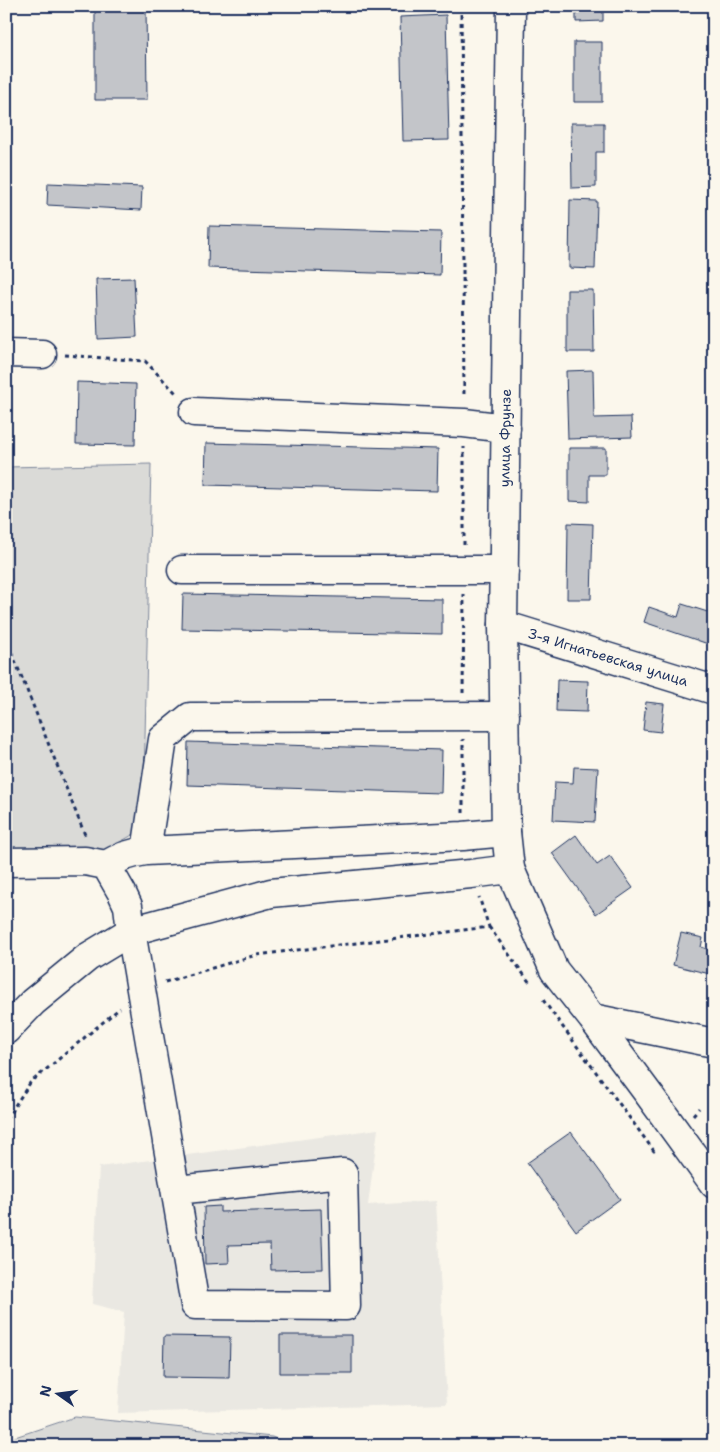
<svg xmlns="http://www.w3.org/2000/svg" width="720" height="1452" font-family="'Shantell Sans',sans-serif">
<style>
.built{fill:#eae8e2}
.green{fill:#dadad7;stroke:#7a849a}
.building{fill:#c3c5c9;stroke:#1b2f5e}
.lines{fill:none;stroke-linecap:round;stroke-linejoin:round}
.minor-casing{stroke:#1b2f5e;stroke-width:31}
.major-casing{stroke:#1b2f5e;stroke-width:31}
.path{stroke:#1b2f5e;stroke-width:3;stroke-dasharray:4 4;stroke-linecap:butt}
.minor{stroke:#fbf7ec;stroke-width:28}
.major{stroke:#fbf7ec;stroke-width:28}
.labels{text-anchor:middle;stroke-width:5;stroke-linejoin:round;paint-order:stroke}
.street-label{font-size:14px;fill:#1b2f5e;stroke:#fbf7ec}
</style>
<rect width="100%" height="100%" fill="#fbf7ec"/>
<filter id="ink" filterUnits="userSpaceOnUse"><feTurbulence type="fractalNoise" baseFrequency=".02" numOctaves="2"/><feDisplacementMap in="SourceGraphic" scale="10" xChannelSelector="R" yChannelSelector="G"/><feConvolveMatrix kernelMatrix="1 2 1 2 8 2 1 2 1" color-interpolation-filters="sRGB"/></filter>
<g filter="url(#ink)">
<path class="built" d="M 378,1129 L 368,1205 L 436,1201 L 447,1404 L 118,1413 L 124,1312 L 92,1304 L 99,1167 Z"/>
<path class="green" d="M 151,464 L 143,829 L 97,855 L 6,856 L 6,467 Z
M 75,1417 L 272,1437 L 293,1446 L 6,1446 L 6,1440 Z"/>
<path class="building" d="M 95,6 L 146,6 L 147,100 L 95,100 Z
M 576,6 L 603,6 L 603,21 L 576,22 Z
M 446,15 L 449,140 L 403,141 L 400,17 Z
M 574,42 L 602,42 L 602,102 L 574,102 Z
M 571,123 L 604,123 L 604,152 L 596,152 L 596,187 L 572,188 Z
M 48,183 L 142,187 L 141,210 L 47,205 Z
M 570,200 L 597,201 L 595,269 L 569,268 Z
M 209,226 L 441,232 L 440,275 L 208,268 Z
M 134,278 L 137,337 L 98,339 L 96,279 Z
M 567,290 L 593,290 L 594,352 L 567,352 Z
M 593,370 L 594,418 L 631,417 L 632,437 L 568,439 L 566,371 Z
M 77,382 L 136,384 L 135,445 L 76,444 Z
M 206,443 L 438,449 L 437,491 L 205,485 Z
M 569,448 L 606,448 L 606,475 L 589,475 L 589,502 L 569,501 Z
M 568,523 L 593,524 L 591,599 L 567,599 Z
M 183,594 L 442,599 L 442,634 L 182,629 Z
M 682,604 L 714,614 L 714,646 L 644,622 L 649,607 L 678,617 Z
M 557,680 L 588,681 L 587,712 L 556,711 Z
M 646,702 L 664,704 L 661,732 L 643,730 Z
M 188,742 L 442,750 L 441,793 L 187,785 Z
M 574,767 L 598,768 L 595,822 L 553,820 L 555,782 L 573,783 Z
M 576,835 L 597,865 L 610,856 L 633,888 L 596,914 L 552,853 Z
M 681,933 L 703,938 L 701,947 L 714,951 L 714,975 L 673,965 Z
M 571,1132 L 620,1199 L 576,1231 L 527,1163 Z
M 220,1206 L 220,1212 L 321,1209 L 323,1269 L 271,1270 L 270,1244 L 228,1245 L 229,1263 L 205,1264 L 204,1207 Z
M 280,1335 L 352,1335 L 352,1373 L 280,1373 Z
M 164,1336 L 230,1337 L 229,1378 L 163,1377 Z"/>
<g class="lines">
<defs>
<path id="minor" d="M 6,353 L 42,354
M 194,412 L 464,423 L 506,428
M 182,570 L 504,570
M 503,625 L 714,690
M 146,851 L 163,739 L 190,717 L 505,716
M 6,862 L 85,861 L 106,865 L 122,893 L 128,906 L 131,931 L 195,1305 L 346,1306 L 343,1173 L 176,1190
M 106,865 C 119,857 131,853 146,851 L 463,836 L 506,832
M 510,869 L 554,970 L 592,1018 L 650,1096 L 714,1184
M 592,1018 L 714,1043"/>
<path id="major" d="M 6,1030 L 33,1002 L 88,957 L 131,931 L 271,893 L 471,874 L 510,869 L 506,832 L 503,625 L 511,6"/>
</defs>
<use href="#minor" class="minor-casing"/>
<use href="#major" class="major-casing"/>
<path class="path" d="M 461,6 L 464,398
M 65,355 L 145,361 L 177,394
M 464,545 L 464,447
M 6,638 L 85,835
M 463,693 L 464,594
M 463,813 L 463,739
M 489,927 L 530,983
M 165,982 L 256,955 L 489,927 L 479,897
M 543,1000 L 654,1151 L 657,1148
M 693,1115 L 699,1108
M 6,1119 L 30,1083 L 120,1008"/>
<use href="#minor" class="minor"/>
<use href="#major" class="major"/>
</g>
</g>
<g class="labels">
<g class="street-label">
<text transform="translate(505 438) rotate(-89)" y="5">улица Фрунзе</text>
<text transform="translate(608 657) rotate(17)" y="5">3-я Игнатьевская улица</text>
</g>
</g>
<rect width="720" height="1452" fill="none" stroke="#fbf7ec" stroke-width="25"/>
<rect x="12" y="12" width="695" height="1427" fill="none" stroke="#1b2f5e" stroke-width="2" filter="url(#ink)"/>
<g transform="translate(58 1394) rotate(284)" stroke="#fbf7ec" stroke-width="4" paint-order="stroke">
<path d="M0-4L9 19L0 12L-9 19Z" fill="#1b2f5e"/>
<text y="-8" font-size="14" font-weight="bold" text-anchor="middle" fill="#1b2f5e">N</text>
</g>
</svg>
